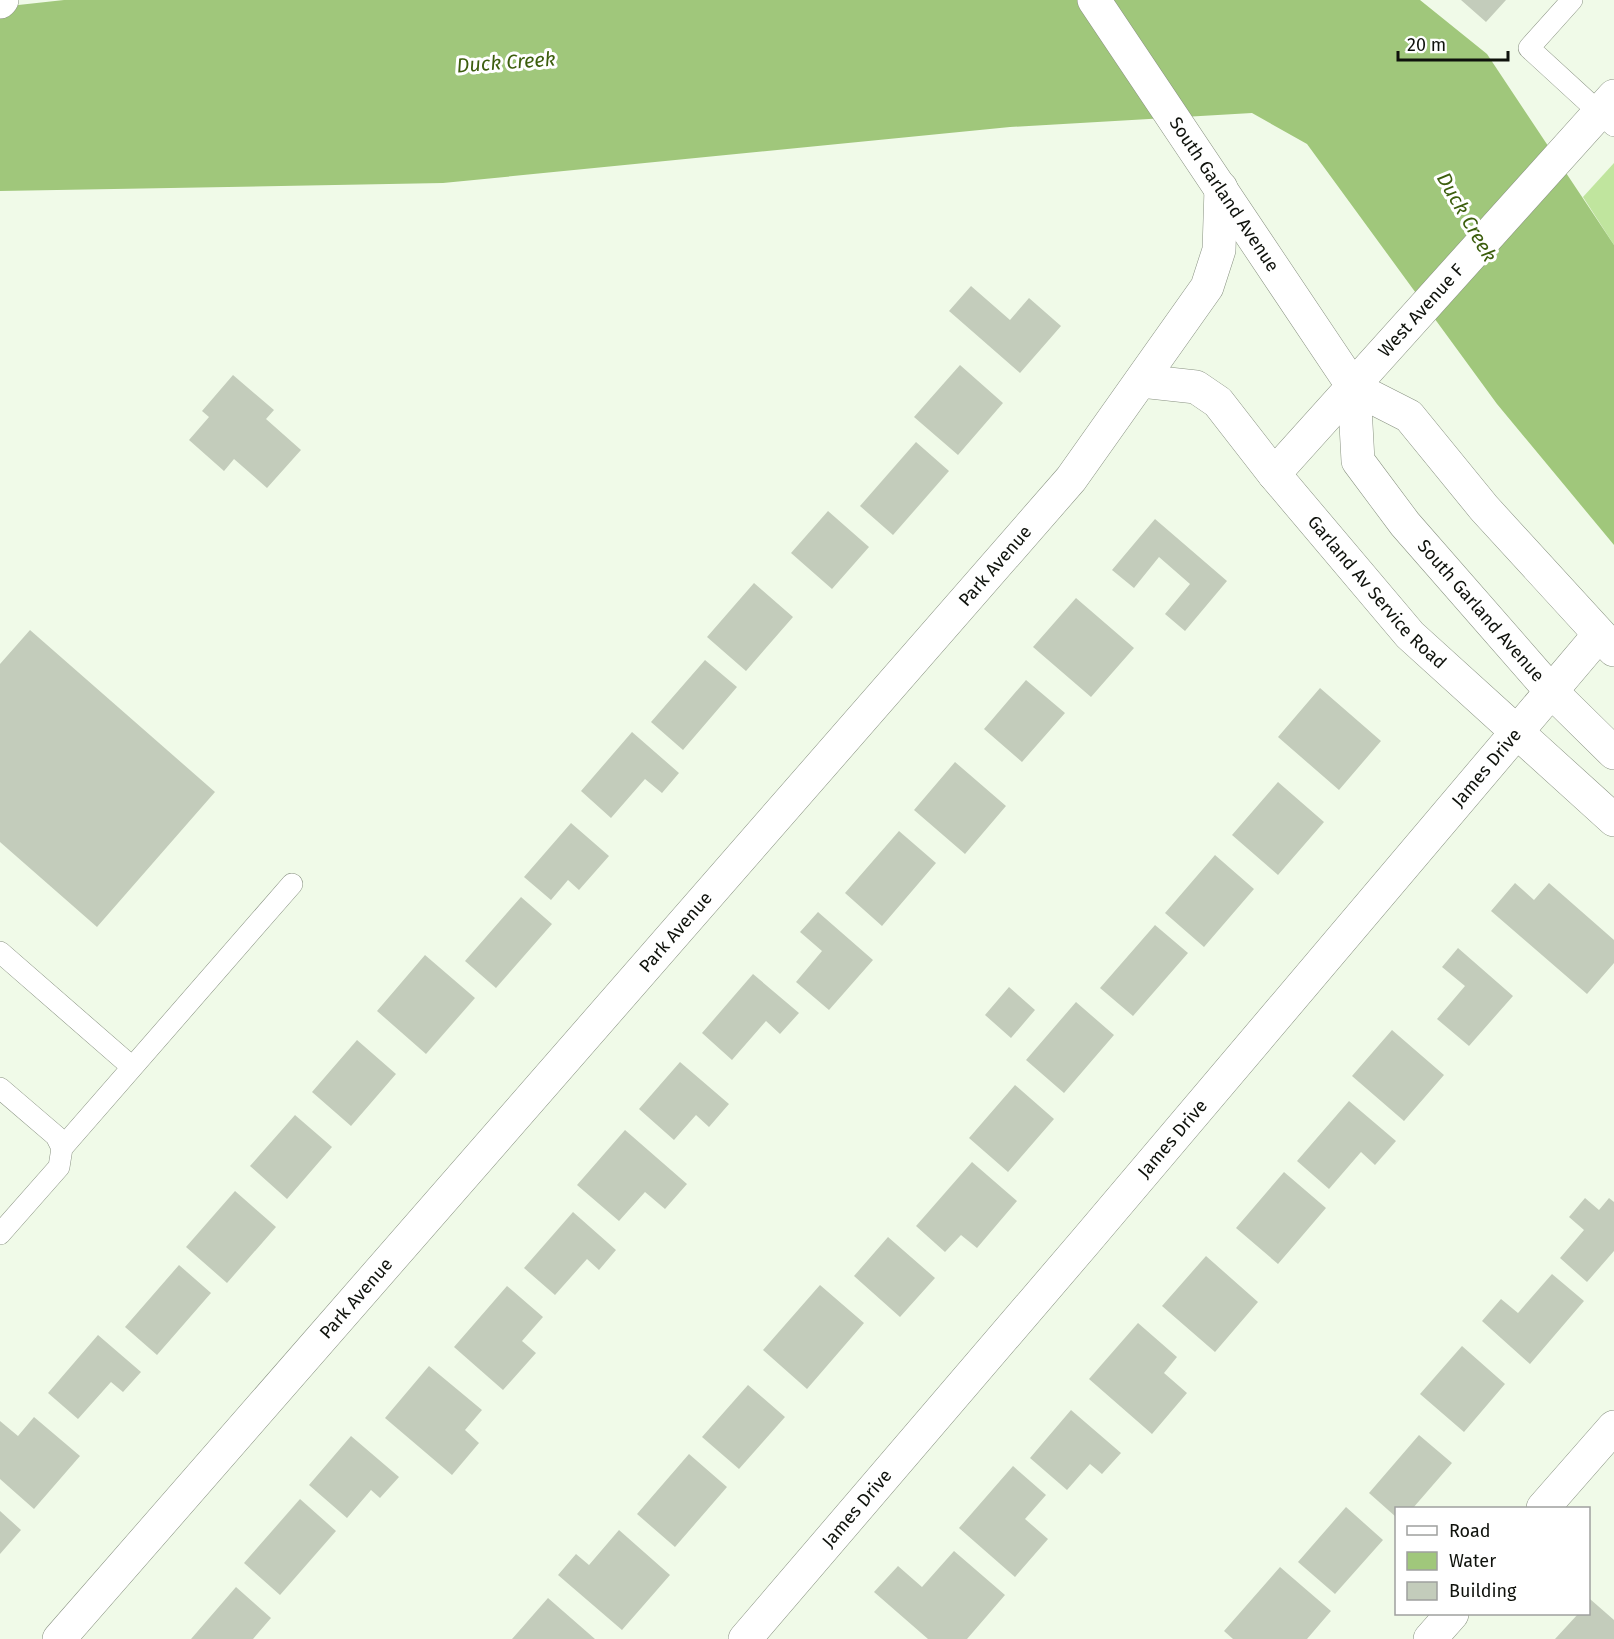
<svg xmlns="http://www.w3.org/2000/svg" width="1614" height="1639" font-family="'Fira Sans',sans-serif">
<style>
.green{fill:#c0e59e}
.water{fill:#a0c77b}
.building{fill:#c3ccbb}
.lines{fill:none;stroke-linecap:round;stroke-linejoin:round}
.lane-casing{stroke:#889181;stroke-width:22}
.street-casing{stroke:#889181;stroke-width:34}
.secondary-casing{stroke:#889181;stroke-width:34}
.primary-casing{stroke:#889181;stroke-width:34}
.lane{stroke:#fff;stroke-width:21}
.street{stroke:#fff;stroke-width:33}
.secondary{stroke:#fff;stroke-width:33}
.primary{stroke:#fff;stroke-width:33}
.labels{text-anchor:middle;stroke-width:6;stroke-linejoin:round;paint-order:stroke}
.street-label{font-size:18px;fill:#0f120c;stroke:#fff}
.water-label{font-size:20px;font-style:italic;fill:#3c5e0d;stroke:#fff}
</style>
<rect width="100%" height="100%" fill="#f0fae8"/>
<path class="green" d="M 1614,163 L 1614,245 L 1583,197 Z"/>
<path class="water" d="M 64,0 L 1420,0 L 1487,54 L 1614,245 L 1614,545 L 1497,404 L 1307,144 L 1252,113 L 1010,127 L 443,183 L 0,191 L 0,7 Z"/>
<path class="building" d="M 1461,0 L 1506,0 L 1486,22 Z
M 971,286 L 1010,320 L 1029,298 L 1061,326 L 1020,373 L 949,311 Z
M 960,365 L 1003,403 L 958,455 L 914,417 Z
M 233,375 L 274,410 L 266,419 L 301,450 L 267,488 L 234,459 L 224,471 L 189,440 L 209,417 L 202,411 Z
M 916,442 L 949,471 L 893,535 L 860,506 Z
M 828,511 L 869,547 L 832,589 L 791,553 Z
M 1155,519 L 1227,581 L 1185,631 L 1165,614 L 1190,584 L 1159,557 L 1134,588 L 1112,570 Z
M 754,583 L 793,617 L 746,671 L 707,637 Z
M 1076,598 L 1134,648 L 1091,697 L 1033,647 Z
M 30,630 L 215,792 L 97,927 L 0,842 L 0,664 Z
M 705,660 L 737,687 L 683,750 L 651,722 Z
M 1026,680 L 1065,713 L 1022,762 L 984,729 Z
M 1320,688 L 1381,741 L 1339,790 L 1278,737 Z
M 632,732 L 679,773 L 662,793 L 645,779 L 611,818 L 581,791 Z
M 955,762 L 1006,806 L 965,854 L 914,810 Z
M 1278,782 L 1324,822 L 1278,875 L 1232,835 Z
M 571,823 L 609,856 L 579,890 L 568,880 L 551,900 L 524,877 Z
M 899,831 L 936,863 L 882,926 L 845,893 Z
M 1215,855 L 1254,889 L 1204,947 L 1165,913 Z
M 1515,883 L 1534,900 L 1549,883 L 1614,940 L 1614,963 L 1587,994 L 1491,911 Z
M 521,897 L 552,924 L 496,988 L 465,961 Z
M 818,912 L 873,960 L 829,1010 L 796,982 L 822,951 L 800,932 Z
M 1155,925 L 1188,953 L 1133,1016 L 1100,988 Z
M 1458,948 L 1513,996 L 1469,1046 L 1437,1019 L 1465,986 L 1442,967 Z
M 425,955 L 475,998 L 426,1054 L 377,1011 Z
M 753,974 L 799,1013 L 780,1034 L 766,1021 L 732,1060 L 702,1033 Z
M 1009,987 L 1035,1010 L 1011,1038 L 985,1015 Z
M 1076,1002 L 1114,1035 L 1064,1093 L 1026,1060 Z
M 1392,1030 L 1444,1075 L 1404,1121 L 1352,1076 Z
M 357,1040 L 396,1074 L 351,1126 L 312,1092 Z
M 680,1062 L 729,1104 L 709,1127 L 696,1115 L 674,1140 L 639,1109 Z
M 1015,1085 L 1054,1119 L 1008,1172 L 969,1138 Z
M 1349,1101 L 1396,1141 L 1375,1165 L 1361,1152 L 1329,1189 L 1297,1161 Z
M 295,1115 L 332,1147 L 287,1199 L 250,1166 Z
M 625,1130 L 687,1184 L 665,1209 L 645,1192 L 619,1221 L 577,1185 Z
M 972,1162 L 1017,1201 L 977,1248 L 961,1235 L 945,1252 L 916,1226 Z
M 1284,1172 L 1326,1208 L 1278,1264 L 1236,1228 Z
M 235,1191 L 276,1227 L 227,1283 L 186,1247 Z
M 1585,1198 L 1599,1210 L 1609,1198 L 1614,1202 L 1614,1251 L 1587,1282 L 1560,1258 L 1584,1230 L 1569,1217 Z
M 573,1212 L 616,1250 L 599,1270 L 587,1259 L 555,1295 L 524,1268 Z
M 888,1237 L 935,1278 L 900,1317 L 854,1276 Z
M 1206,1256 L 1258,1302 L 1215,1352 L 1162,1306 Z
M 179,1265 L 211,1293 L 157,1355 L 125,1327 Z
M 1552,1274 L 1584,1301 L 1530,1364 L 1482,1321 L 1501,1299 L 1518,1313 Z
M 820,1285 L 864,1323 L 807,1389 L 763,1350 Z
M 507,1286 L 543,1317 L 522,1341 L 536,1353 L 503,1390 L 454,1347 Z
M 1138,1323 L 1177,1357 L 1164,1373 L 1187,1393 L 1152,1434 L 1089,1379 Z
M 98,1335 L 141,1372 L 123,1392 L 111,1382 L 78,1419 L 48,1393 Z
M 1462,1346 L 1505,1384 L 1464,1432 L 1420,1394 Z
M 429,1366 L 482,1410 L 465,1430 L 479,1443 L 452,1475 L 385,1418 Z
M 748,1385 L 785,1417 L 739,1469 L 702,1437 Z
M 1071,1410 L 1121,1453 L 1102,1474 L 1090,1464 L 1067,1490 L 1030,1458 Z
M 34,1417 L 80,1456 L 34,1509 L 0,1479 L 0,1421 L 18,1436 Z
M 1419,1435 L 1452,1463 L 1413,1508 L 1396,1508 L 1396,1517 L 1369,1493 Z
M 351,1436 L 399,1477 L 380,1498 L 371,1490 L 347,1518 L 309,1485 Z
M 689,1454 L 727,1487 L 675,1547 L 637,1514 Z
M 1013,1466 L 1046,1495 L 1025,1519 L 1048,1539 L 1015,1577 L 959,1528 Z
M 300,1499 L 336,1531 L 280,1595 L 244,1563 Z
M 1346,1507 L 1383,1540 L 1335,1594 L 1298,1562 Z
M 0,1511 L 21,1530 L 0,1554 Z
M 619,1530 L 670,1575 L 622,1630 L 558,1575 L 576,1554 L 589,1565 Z
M 954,1551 L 1005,1595 L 967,1639 L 928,1639 L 874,1592 L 898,1566 L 922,1587 Z
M 1280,1567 L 1331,1611 L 1307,1639 L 1233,1639 L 1224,1631 Z
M 236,1587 L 271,1618 L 253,1639 L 191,1639 Z
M 548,1598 L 595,1639 L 512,1639 Z
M 1590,1599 L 1614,1620 L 1614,1639 L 1555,1639 L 1578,1614 L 1588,1614 Z"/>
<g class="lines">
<defs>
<path id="lane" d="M 1572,0 L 1529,48 L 1614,126
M 0,952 L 132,1067
M 0,1088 L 56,1136 L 62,1148 L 59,1167 L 0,1234
M 62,1148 L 292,884"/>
<g id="street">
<path id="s1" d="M 1141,381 L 1196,387 L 1218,402 L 1274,474 L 1410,635 L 1614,820"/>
<path id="s2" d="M 1274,474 L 1614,96"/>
<path d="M 1543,1508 L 1614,1427"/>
<path id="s3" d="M 59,1639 L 1071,479 L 1207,287 L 1219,250 L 1221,188"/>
<path id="s4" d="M 745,1639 L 1085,1242 L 1598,636"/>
<path d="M 1430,1639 L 1452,1614"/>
</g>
<path id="secondary" d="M 0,2 L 2,0"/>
<g id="primary">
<path id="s5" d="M 1094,0 L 1354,388 L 1409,416 L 1484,508 L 1614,650"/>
<path id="s6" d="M 1354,388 L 1358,461 L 1405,524 L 1551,691 L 1614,753"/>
</g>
</defs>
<use href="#lane" class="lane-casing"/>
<use href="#street" class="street-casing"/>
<use href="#secondary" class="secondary-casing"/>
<use href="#primary" class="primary-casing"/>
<use href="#lane" class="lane"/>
<use href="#street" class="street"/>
<use href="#secondary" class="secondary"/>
<use href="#primary" class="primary"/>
</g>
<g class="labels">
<g class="street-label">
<text dy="6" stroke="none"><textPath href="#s5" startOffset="234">South Garland Avenue</textPath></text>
<text dy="6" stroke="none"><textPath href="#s2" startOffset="220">West Avenue F</textPath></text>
<text dy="6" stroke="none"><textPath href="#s3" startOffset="1424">Park Avenue</textPath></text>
<text dy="6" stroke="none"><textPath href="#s1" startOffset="330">Garland Av Service Road</textPath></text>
<text dy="6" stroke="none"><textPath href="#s6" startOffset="267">South Garland Avenue</textPath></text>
<text dy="6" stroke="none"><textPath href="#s4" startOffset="1144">James Drive</textPath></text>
<text dy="6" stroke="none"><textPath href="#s3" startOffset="938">Park Avenue</textPath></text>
<text dy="6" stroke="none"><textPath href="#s4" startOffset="658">James Drive</textPath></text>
<text dy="6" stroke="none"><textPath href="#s3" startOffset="452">Park Avenue</textPath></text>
<text dy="6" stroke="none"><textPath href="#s4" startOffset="172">James Drive</textPath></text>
</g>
<g class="water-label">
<text transform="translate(506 62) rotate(-4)" y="7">Duck Creek</text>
<text transform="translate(1467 217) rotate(60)" y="7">Duck Creek</text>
</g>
</g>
<rect x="1395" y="1507" width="195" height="108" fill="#ffffff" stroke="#9fa09e" stroke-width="1.5"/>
<rect x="1407" y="1526" width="30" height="9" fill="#ffffff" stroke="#9fa09e" stroke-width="1.5"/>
<text x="1449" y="1537" font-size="18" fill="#0f120c">Road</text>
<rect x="1407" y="1552" width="30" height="18" fill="#a0c77b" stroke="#9fa09e" stroke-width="1.5"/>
<text x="1449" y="1567" font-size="18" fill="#0f120c">Water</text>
<rect x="1407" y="1582" width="30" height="18" fill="#c3ccbb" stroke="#9fa09e" stroke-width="1.5"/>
<text x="1449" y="1597" font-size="18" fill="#0f120c">Building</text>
<path d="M1398 51v9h110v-9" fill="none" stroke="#0f120c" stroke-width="3"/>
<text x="1407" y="51" font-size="18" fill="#0f120c" stroke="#ffffff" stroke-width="4.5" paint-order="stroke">20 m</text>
</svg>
